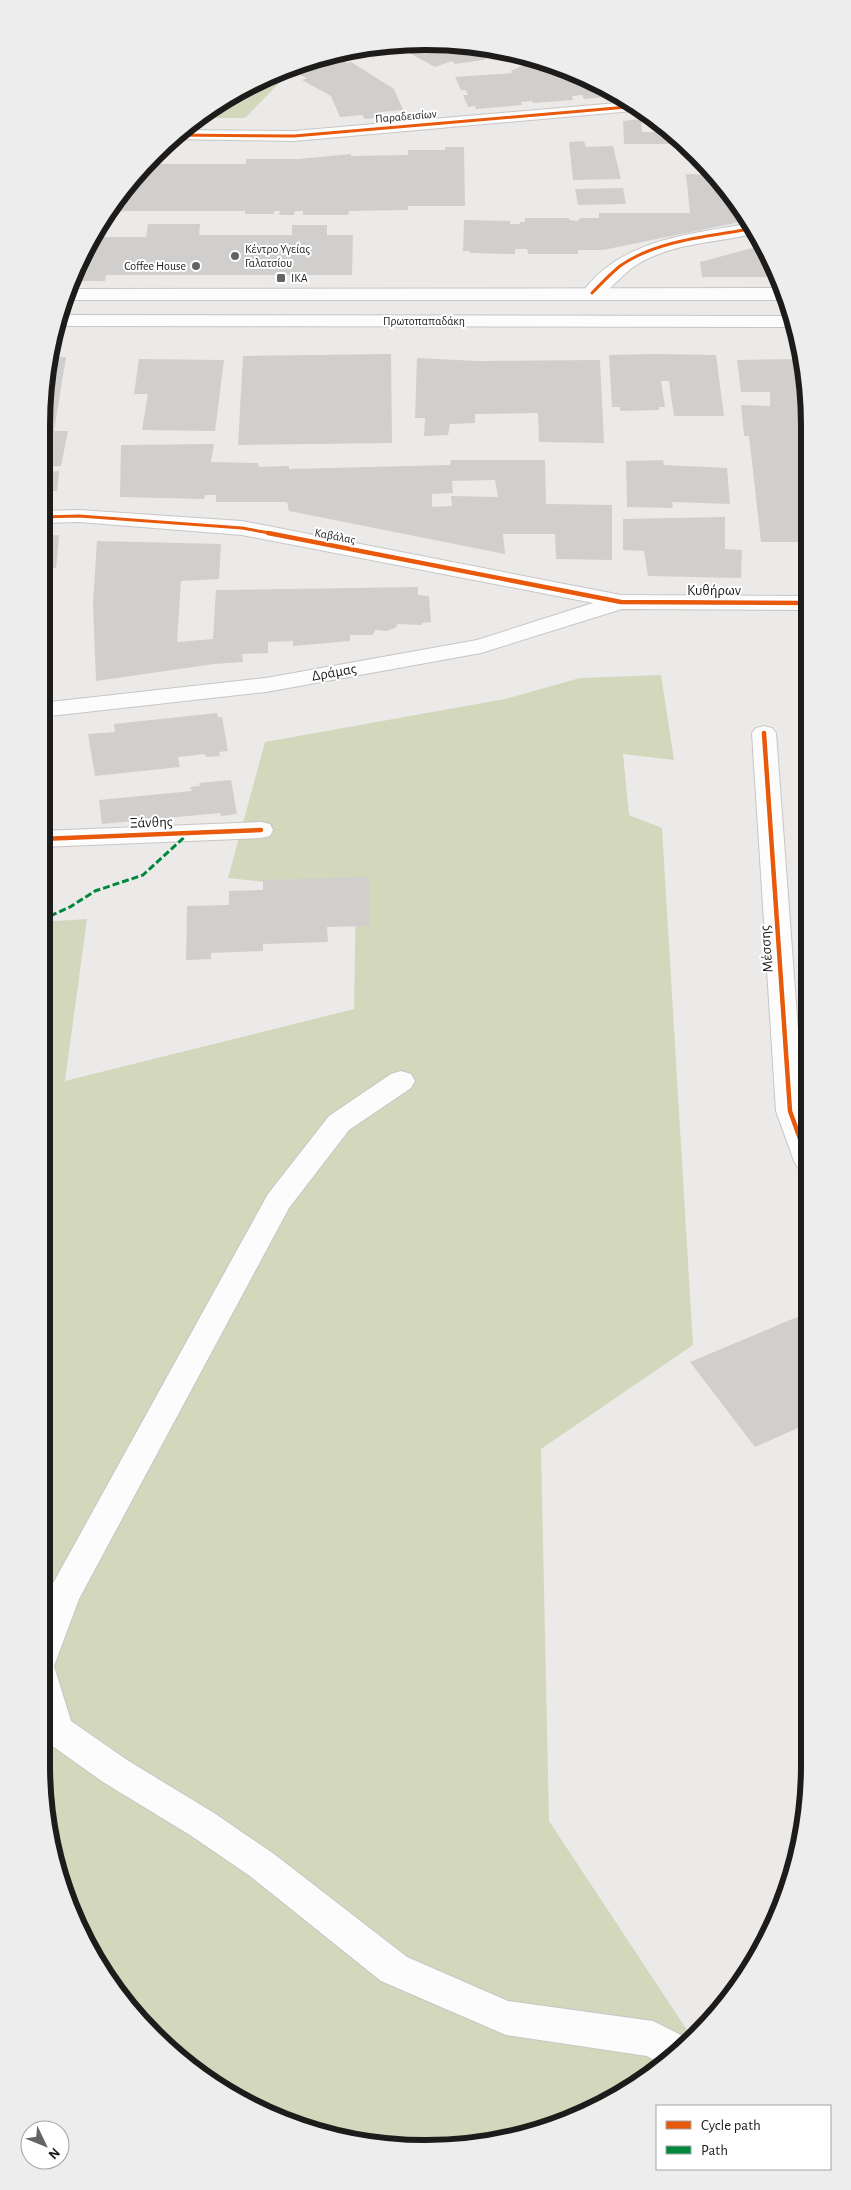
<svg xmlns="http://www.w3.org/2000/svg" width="851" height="2190" font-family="'Alegreya Sans',sans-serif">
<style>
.green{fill:#d3d7bb}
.building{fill:#d0cfce;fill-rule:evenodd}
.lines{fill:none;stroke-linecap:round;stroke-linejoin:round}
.minor-casing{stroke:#c7c6c5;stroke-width:2}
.major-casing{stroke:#c7c6c5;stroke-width:2}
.minor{fill:#fcfcfc;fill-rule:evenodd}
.major{fill:#fcfcfc;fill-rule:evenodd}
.quiet{stroke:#00873e;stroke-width:3;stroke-dasharray:7 3;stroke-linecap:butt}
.cycleway-far1-casing{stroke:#fff;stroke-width:5}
.cycleway-casing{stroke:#fff;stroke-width:8}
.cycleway-far1{stroke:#e8590c;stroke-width:3}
.cycleway{stroke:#e8590c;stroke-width:4.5}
.poi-dot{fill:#656463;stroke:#fff;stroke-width:2}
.labels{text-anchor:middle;stroke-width:4;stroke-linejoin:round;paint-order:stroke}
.far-street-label{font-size:12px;fill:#1d1c1b;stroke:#fff}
.far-poi-label{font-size:12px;fill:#1d1c1b;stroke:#fff;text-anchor:start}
.street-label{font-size:15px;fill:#1d1c1b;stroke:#fff}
.rim{fill:none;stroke:#1d1c1b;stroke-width:6}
</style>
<rect width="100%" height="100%" fill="#eceae8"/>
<path class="green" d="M 331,55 L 289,73 L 245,118 L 198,118 L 234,93 L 302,62 Z
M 661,675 L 674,760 L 623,754 L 629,815 L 662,828 L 693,1345 L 541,1449 L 549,1821 L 691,2036 L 639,2084 L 573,2119 L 501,2141 L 375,2145 L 302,2128 L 234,2097 L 136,2018 L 93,1956 L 62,1888 L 41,1764 L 41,922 L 87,919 L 65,1081 L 354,1009 L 356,892 L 228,878 L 265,742 L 505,699 L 580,678 Z"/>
<path class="building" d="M 451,42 L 505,51 L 483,60 L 455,64 L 452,61 L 435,67 L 393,44 Z
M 342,60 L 347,63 L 351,62 L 394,89 L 403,110 L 381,112 L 384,117 L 365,119 L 362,115 L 340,117 L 331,96 L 302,80 L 307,78 L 300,75 Z
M 534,60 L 545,63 L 617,96 L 584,99 L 582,95 L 572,96 L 573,100 L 533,103 L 532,101 L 521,102 L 522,105 L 476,109 L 475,106 L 468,107 L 463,95 L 468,95 L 466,90 L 461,90 L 455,77 L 512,73 L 511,71 Z
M 641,119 L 642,132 L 668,132 L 672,135 L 672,144 L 624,144 L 623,121 Z
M 584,141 L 586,147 L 613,146 L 621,179 L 573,180 L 569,142 Z
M 679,141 L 689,150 L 698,158 L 686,158 L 685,154 L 680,154 Z
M 445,147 L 464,147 L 465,206 L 408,206 L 408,210 L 349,211 L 348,215 L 303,215 L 303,211 L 295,211 L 294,215 L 279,215 L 280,211 L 274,211 L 274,214 L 245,214 L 245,211 L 125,211 L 107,213 L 118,196 L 127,196 L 128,186 L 126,186 L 146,164 L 246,164 L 246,159 L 298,159 L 351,154 L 351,156 L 408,155 L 408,150 L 445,150 Z
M 686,174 L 716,175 L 745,221 L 603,250 L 578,250 L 578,254 L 528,254 L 527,249 L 515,249 L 515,254 L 470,253 L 470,251 L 463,251 L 464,220 L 510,221 L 510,224 L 520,224 L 520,222 L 525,222 L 525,218 L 569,218 L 569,220 L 578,221 L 580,218 L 599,218 L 599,213 L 690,213 Z
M 623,188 L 626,204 L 578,205 L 575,189 Z
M 148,224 L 200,224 L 199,235 L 292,235 L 292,225 L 327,225 L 327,235 L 353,235 L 352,275 L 106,275 L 105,281 L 71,281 L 81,255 L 97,229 L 96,237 L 146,237 Z
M 760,246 L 779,277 L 702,277 L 700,262 Z
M 391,354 L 392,443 L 238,445 L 243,356 Z
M 657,354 L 716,355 L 724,416 L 674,416 L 669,381 L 661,381 L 665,407 L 659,407 L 659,410 L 620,411 L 620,407 L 612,407 L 609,355 Z
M 50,357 L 66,357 L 54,431 L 68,431 L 61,466 L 46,467 L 46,472 L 59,471 L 57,491 L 41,492 L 41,426 Z
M 417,358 L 477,361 L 600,360 L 604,443 L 539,442 L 538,413 L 475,414 L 475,423 L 450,424 L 448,435 L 424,436 L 425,418 L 415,418 Z
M 139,359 L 224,360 L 215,431 L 142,430 L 148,394 L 134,394 Z
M 802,359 L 806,375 L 807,542 L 761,542 L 749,436 L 744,436 L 741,405 L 770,406 L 770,392 L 741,392 L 737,360 Z
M 214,444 L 211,462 L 258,463 L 259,467 L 289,466 L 289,469 L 450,465 L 451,460 L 545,460 L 546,504 L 612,505 L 612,560 L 556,559 L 555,534 L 503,534 L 505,554 L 289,511 L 287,502 L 216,502 L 216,495 L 205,495 L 204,499 L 120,497 L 121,445 ZM 495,480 L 498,497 L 451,496 L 452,506 L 432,507 L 432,494 L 453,493 L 452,481 Z
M 663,460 L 664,465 L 727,468 L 730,504 L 672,502 L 673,508 L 627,507 L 626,461 Z
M 725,517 L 725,549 L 742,550 L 741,578 L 648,576 L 644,551 L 623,550 L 623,519 Z
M 59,535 L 56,568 L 41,569 L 41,536 Z
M 97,541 L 221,544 L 219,579 L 181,581 L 177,642 L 213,639 L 216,590 L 418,587 L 418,595 L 429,596 L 431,622 L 422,623 L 421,625 L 398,624 L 395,628 L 387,631 L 375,630 L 373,635 L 350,635 L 350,641 L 293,646 L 293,641 L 268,642 L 268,653 L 242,654 L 243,662 L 214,664 L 96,681 L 93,604 Z
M 41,623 L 50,623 L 48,646 L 49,666 L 53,666 L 52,684 L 41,685 Z
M 798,631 L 807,631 L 807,645 L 798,644 Z
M 799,678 L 807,679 L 807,698 L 805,698 L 804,689 L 798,689 Z
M 804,702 L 807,702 L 807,729 L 800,729 L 798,709 L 805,709 Z
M 217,713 L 218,717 L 222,717 L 228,751 L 219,752 L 220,756 L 206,757 L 205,754 L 178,757 L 180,767 L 95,776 L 88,734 L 115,732 L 114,724 Z
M 41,731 L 47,731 L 52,777 L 41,779 Z
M 799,734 L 807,734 L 807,744 L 799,744 Z
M 231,780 L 237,814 L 221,816 L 220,813 L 102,824 L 99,800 L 192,791 L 190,787 L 200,786 L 199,783 Z
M 48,794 L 49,826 L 41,827 L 41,795 Z
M 369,877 L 370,926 L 327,927 L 328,942 L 263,944 L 263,951 L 211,953 L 211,959 L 186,960 L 187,906 L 229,905 L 229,891 L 263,890 L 263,880 Z
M 809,1312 L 809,1423 L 755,1447 L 690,1362 Z"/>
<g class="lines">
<defs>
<path id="minor" d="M 629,102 L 644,110 L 294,141 L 170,139 L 182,130 L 294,131 Z
M 747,224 L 753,234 C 715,243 672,243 638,264 C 623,273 614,287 600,296 C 595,299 590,298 585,297 L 582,293 C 619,240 689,234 747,224 Z
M 79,510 L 242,521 L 621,595 L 807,596 L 807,610 L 622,609 L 481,653 L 266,692 L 41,717 L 41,703 L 266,678 L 477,640 L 593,603 L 242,535 L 79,522 L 41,523 L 41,511 Z
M 764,726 L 772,728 L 776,733 L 804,1111 L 808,1123 L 808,1171 L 798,1168 L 794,1161 L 776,1111 L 752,733 L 756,728 Z
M 261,822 L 270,824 L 273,830 L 270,836 L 261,838 L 41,847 L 41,831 Z
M 401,1071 L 411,1074 L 415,1081 L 411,1088 L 349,1130 L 289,1208 L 79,1599 L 54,1666 L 71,1721 L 127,1760 L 214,1813 L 274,1854 L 407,1957 L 508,2001 L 653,2021 L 687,2038 L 661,2064 L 647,2056 L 506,2035 L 381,1981 L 250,1876 L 190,1835 L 103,1782 L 44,1740 L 41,1735 L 41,1612 L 51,1587 L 268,1194 L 329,1116 L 391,1074 Z"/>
<path id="major" d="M 783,288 L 785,300 L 64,300 L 68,289 Z
M 58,315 L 791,316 L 794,327 L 54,326 Z"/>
</defs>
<use href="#minor" class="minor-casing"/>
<use href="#major" class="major-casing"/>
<use href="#minor" class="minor"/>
<use href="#major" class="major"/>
<path class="quiet" d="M 41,920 L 70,907 L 95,891 L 143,875 L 190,832"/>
<defs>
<path id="cycleway-far1" d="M 174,135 L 294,136 L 639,106
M 592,293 C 601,284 610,274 620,266 C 657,240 707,237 750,229
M 41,517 L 79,516 L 242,528 L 275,534"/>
<path id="cycleway" d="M 268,533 L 621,602 L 807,603
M 764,733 L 790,1111 L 808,1161
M 41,839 L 261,830"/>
</defs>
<use href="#cycleway-far1" class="cycleway-far1-casing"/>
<use href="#cycleway" class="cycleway-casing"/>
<use href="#cycleway-far1" class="cycleway-far1"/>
<use href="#cycleway" class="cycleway"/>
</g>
<g class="poi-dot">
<circle cx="235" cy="256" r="5"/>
<circle cx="196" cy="266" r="5"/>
<rect x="276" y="273" width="10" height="10" rx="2.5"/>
</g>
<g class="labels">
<g class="far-street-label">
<text transform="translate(406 116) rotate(-5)" y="4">Παραδεισίων</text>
<text x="424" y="325">Πρωτοπαπαδάκη</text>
<text transform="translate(335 536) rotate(11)" y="4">Καβάλας</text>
</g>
<g class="far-poi-label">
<text x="245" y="253">Κέντρο Υγείας<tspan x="245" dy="14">Γαλατσίου</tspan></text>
<text x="186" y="270" text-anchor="end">Coffee House</text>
<text x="291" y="282">ΙΚΑ</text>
</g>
<g class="street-label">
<text x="714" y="595">Κυθήρων</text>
<text transform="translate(334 672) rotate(-10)" y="5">Δράμας</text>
<text transform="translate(151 822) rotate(-2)" y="5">Ξάνθης</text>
<text transform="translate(766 949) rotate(-94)" y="5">Μέσσης</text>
</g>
</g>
<path d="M0 0H851V2190H0ZM425 50H426A375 375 0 0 1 801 425V1765A375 375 0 0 1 426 2140H425A375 375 0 0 1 50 1765V425A375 375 0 0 1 425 50Z" fill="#ededed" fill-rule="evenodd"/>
<path class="rim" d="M425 50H426A375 375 0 0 1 801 425V1765A375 375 0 0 1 426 2140H425A375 375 0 0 1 50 1765V425A375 375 0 0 1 425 50Z"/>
<rect x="656" y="2105" width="175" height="65" fill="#ffffff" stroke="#a5a4a4"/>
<rect x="666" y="2121" width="25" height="8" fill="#e8590c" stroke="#a5a4a4"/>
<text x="701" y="2130" font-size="15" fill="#1d1c1b">Cycle path</text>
<rect x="666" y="2146" width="25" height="8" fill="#00873e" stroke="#a5a4a4"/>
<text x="701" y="2155" font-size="15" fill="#1d1c1b">Path</text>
<g transform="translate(45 2145) rotate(133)"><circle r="24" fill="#ffffff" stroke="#a5a4a4"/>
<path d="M0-4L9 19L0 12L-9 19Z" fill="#656463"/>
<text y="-8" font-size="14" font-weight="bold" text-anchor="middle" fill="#1d1c1b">N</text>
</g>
</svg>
